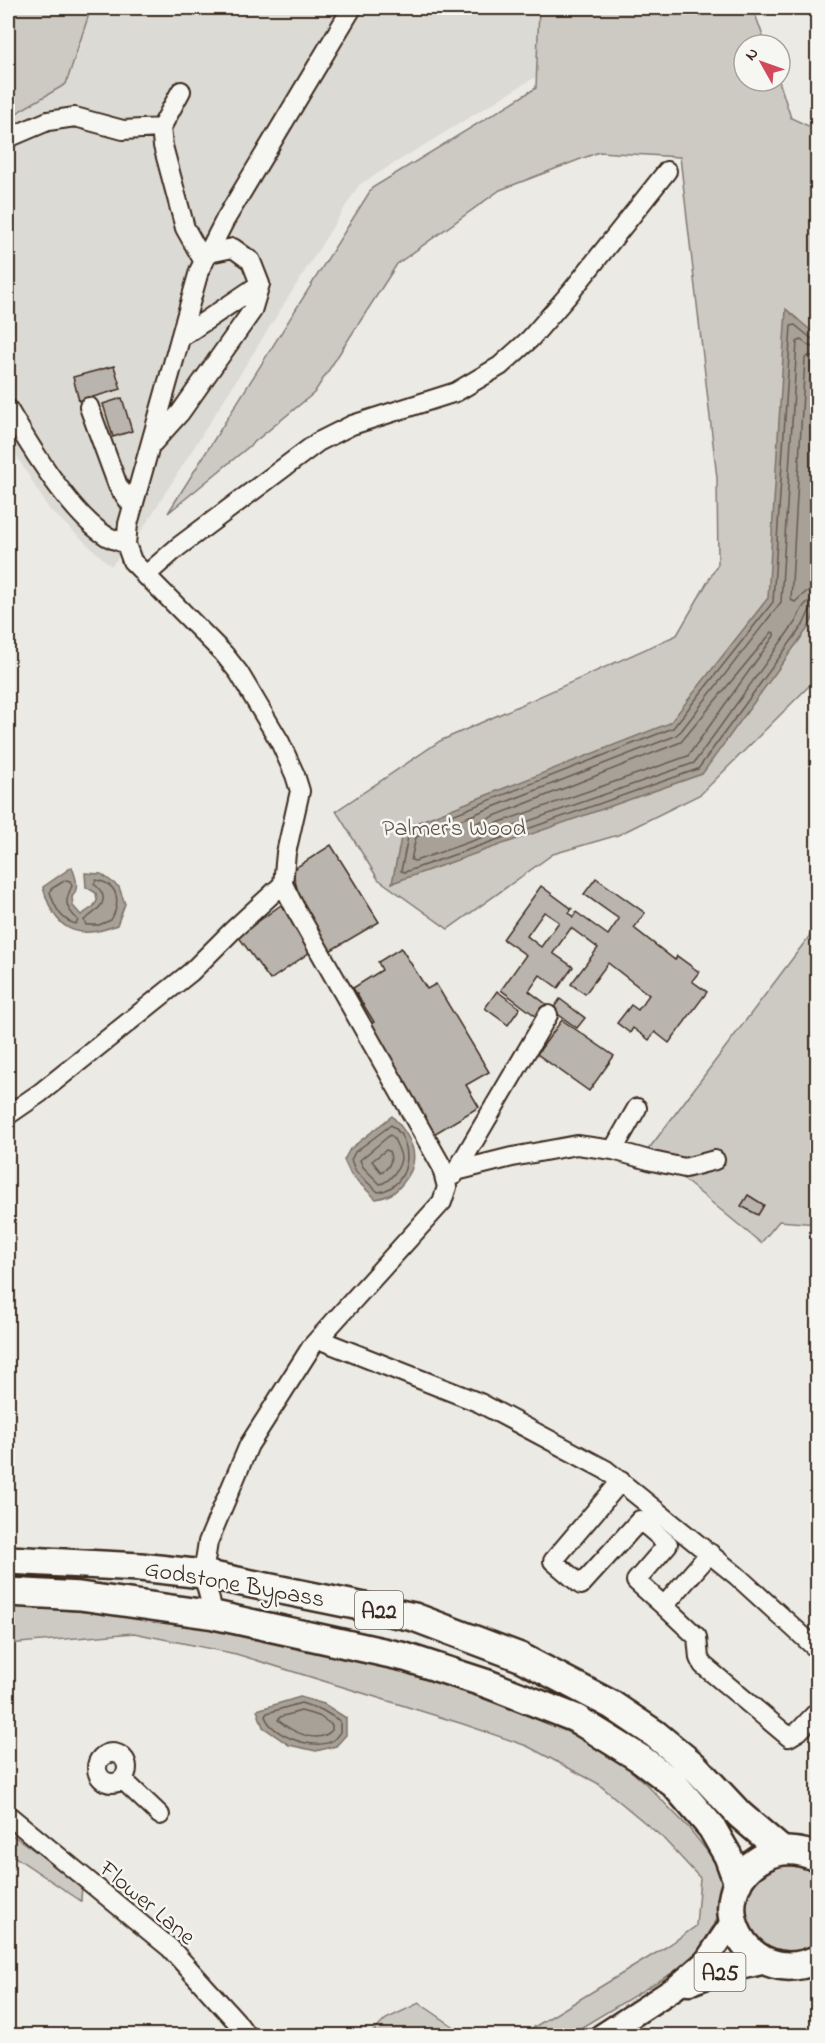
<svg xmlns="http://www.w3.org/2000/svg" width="825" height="2043" font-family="'Indie Flower',sans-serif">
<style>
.built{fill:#dcdad4}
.green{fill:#cdcac4;stroke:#847a71;stroke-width:1.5}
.water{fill:#a8a198;stroke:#7c7167;stroke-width:1.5}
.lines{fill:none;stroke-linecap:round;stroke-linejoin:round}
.shore{stroke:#675a4f;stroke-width:1.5}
.building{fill:#bab4ae;stroke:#3b2a1e;stroke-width:1.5;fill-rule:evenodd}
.minor-casing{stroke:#3b2a1e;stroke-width:22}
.major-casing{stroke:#3b2a1e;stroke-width:27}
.highway-casing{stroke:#3b2a1e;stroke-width:32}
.minor{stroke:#f6f6f2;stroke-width:18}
.major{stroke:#f6f6f2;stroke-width:22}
.highway{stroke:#f6f6f2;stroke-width:27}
.labels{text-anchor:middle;stroke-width:5;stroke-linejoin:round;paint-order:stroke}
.shield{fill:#f6f6f2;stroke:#73675e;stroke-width:1.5}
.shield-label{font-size:22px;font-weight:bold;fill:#3b2a1e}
.park-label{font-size:24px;fill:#605248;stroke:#f6f6f2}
.street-label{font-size:24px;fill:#3b2a1e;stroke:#f6f6f2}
</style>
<rect width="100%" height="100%" fill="#ebeae5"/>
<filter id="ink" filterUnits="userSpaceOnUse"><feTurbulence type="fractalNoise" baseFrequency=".0167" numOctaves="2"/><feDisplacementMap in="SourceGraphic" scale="12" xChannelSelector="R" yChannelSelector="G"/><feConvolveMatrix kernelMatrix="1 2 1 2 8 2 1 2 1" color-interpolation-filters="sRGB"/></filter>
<g filter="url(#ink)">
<path class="built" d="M 84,8 L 582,8 L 599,42 L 527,82 L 359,185 L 142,530 L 111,566 L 49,509 L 8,442 L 8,106 L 80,49 Z"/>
<path class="green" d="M 8,8 L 91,8 L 66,84 L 21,110 L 8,121 Z
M 539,8 L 753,8 L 766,45 L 744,45 L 744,81 L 779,81 L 791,118 L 817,130 L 818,645 L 813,649 L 817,678 L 701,794 L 618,835 L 553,854 L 448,929 L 378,879 L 336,811 L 440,741 L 677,635 L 718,564 L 717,478 L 680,157 L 599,152 L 500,190 L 397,264 L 314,393 L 168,513 L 372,188 L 536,88 Z
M 817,926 L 817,1224 L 779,1221 L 761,1243 L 648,1150 Z
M 8,1606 L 128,1615 L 234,1632 L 340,1654 L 495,1697 L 609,1752 L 646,1784 L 688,1827 L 715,1861 L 723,1888 L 718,1918 L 692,1961 L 569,2035 L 521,2035 L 666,1947 L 696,1926 L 700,1878 L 662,1837 L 597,1783 L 527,1746 L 463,1724 L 236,1654 L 134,1633 L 8,1644 Z
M 8,1832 L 82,1884 L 81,1901 L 8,1852 Z
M 787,1864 L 801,1866 L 817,1874 L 817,1946 L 783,1955 C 775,1951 760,1946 755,1939 C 731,1909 752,1869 787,1864 Z
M 419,2003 L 466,2035 L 370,2035 L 386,2019 Z"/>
<path class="water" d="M 786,309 L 817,336 L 818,607 L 808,628 L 702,774 L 392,883 L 403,828 L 670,723 L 768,598 Z
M 72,867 C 76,879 80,887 72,897 L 73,906 L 81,915 L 93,907 L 97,901 L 96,893 L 86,887 L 85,873 L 101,874 L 119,887 L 125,904 L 117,925 C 76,942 54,929 43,887 Z
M 392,1116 C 411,1136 424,1159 403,1183 C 394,1194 390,1196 376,1199 L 351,1175 L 344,1160 L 350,1149 Z
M 300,1697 L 324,1704 L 346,1718 L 346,1735 L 336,1746 L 316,1751 L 289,1745 L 263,1727 L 257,1710 Z"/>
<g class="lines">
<path class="shore" d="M 818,340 L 812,339 L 795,325 L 791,326 L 773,602 L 673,728 L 409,832 L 401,871 L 405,872 L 698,769 L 803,625 L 810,610 L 818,607
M 818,348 L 809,346 L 801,340 L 797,342 L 781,602 L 681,731 L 675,736 L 416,837 L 411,860 L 415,861 L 694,763 L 796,621 C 801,610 804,600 818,599
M 818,357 L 808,356 L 805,358 L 791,600 L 795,602 L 806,592 L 818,590
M 772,632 L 774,633 L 774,636 L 688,756 L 472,832 L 468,830 L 469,826 L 681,742 Z
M 66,880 L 70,881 L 72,886 C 64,902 65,907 78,920 L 76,924 C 61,921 54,906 50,892 L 51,889 Z
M 96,880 C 119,884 121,902 111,920 L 99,925 L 86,925 L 84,920 C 99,910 113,899 94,884 Z
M 391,1125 C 417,1142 410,1188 378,1192 L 356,1172 L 351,1160 L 355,1152 Z
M 390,1135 L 393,1137 C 396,1143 400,1151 401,1157 C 401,1167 390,1182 380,1184 L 363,1167 L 360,1160 Z
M 386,1150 L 389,1151 C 393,1160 390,1168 381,1172 L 372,1161 Z
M 301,1703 L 322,1710 L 340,1721 L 340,1732 C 340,1733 334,1739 334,1740 C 316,1752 271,1736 265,1716 L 267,1713 Z
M 301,1711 L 319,1716 L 332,1725 L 332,1730 C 318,1746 291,1731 278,1720 L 280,1717 Z"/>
</g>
<path class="building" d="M 114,366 L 121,389 L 79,401 L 73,377 Z
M 122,398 L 132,431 L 113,437 L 103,404 Z
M 331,845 L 379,922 L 328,952 L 300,899 L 292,870 Z
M 596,878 L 645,913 L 634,928 L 675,960 L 677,956 L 699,972 L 692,981 L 707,992 L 669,1043 L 655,1032 L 649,1040 L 633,1028 L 630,1033 L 617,1023 L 631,1005 L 638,1010 L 649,995 L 608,963 L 585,994 L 571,984 L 598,948 L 571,928 L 553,953 L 573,967 L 558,988 L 540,975 L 529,991 L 546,1004 L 537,1017 L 501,990 L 526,955 L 503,939 L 541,886 L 572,909 L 569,913 L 573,917 L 576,912 L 608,935 L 619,919 L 584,894 ZM 544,912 L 559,922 L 541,947 L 527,936 Z
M 281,905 L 313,950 L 270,980 L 238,936 Z
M 401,948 L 427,989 L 436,984 L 489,1072 L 466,1085 L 479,1107 L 434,1134 L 368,1025 L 374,1022 L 353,988 L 382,970 L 378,962 Z
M 497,991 L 520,1008 L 508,1025 L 485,1008 Z
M 560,999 L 585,1018 L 577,1028 L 552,1010 Z
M 562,1020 L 614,1056 L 589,1091 L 537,1054 Z
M 748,1195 L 764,1205 L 758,1215 L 741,1206 Z"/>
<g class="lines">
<defs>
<path id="minor" d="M 181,91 L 161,128 L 163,146 L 185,228 L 204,262
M 8,138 L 48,121 L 75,117 L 123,130 L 161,128
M 180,338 L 260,284
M 89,407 L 118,486 L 133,507
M 8,409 C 29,445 70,513 105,535 C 111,539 119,541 126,544
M 153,443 L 180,413 L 252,311 L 260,284 L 251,261 L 233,248 L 209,253
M 145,576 L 178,547 L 318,442 L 352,425 L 456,392 L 500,366 L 530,339 L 570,293 L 667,171
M 8,1115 L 40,1093 L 191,972 L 233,930 L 283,884
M 613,1150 L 637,1108
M 456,1171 L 512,1157 L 577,1145 L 613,1150 L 652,1161 L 685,1168 L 715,1160
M 454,1175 L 548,1015
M 318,1339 L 480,1403 L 606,1470 L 737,1576 L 818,1650
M 621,1481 L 553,1561 L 581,1585 L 640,1520 L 668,1544 L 636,1581 L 664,1606 L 710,1553
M 664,1606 L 697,1637 L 699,1658 L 703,1665 L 789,1737 L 799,1731 L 818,1711
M 214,1615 L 203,1574 L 208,1542 L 249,1445 L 312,1346 L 442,1202 L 447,1187 L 441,1165 L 295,908 L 283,884 L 286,853 L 300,791 L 295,775 L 280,742 L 239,673 L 224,654 L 132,561 L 126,544 L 128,524 L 199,271 L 225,220 L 352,8
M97 1768a15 15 0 1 1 30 0a15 15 0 1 1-30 0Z
M 122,1779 L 160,1815
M 8,1815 L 170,1948 L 236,2021 L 247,2036"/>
<path id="major" d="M 688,1984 L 718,1973 L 766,1962
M 601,2036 L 675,1988 L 706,1961 L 733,1921"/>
<path id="highway" d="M 8,1560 L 140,1567 L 203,1574 L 414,1617 L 520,1657 L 612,1705 L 655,1734 L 694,1766 L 740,1815 L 782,1851
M 8,1592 L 80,1596 L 214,1615 L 405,1657 L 488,1684 L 575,1718 L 641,1759 L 674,1784 L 712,1828 L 728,1856 L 738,1883
M 818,1858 C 801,1850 781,1848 764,1857 C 696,1894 746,1993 818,1959"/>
</defs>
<use href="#minor" class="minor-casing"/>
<use href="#major" class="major-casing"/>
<use href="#highway" class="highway-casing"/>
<use href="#minor" class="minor"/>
<use href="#major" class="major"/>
<use href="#highway" class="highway"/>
</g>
</g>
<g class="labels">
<g class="shield">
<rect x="355" y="1591" width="48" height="38" rx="4.5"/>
<rect x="694.5" y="1953" width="51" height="38" rx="4.5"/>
</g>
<g class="shield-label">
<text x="379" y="1618">A22</text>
<text x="720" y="1980">A25</text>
</g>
<g class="park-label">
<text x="454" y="835">Palmer's Wood</text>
</g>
<g class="street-label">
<text transform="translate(235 1583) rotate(10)" y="8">Godstone Bypass</text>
<text transform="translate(148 1902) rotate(40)" y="8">Flower Lane</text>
</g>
</g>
<rect width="825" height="2043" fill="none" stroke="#f6f6f2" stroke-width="30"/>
<rect x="15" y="15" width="795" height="2013" fill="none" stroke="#3b2a1e" stroke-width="2" filter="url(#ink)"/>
<g transform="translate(762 63) rotate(310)"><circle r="28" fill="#f6f6f2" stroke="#aba49d" stroke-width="1.5"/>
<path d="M0-4.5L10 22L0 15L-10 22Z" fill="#d1495b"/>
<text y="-9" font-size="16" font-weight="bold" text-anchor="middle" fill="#3b2a1e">N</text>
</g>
</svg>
